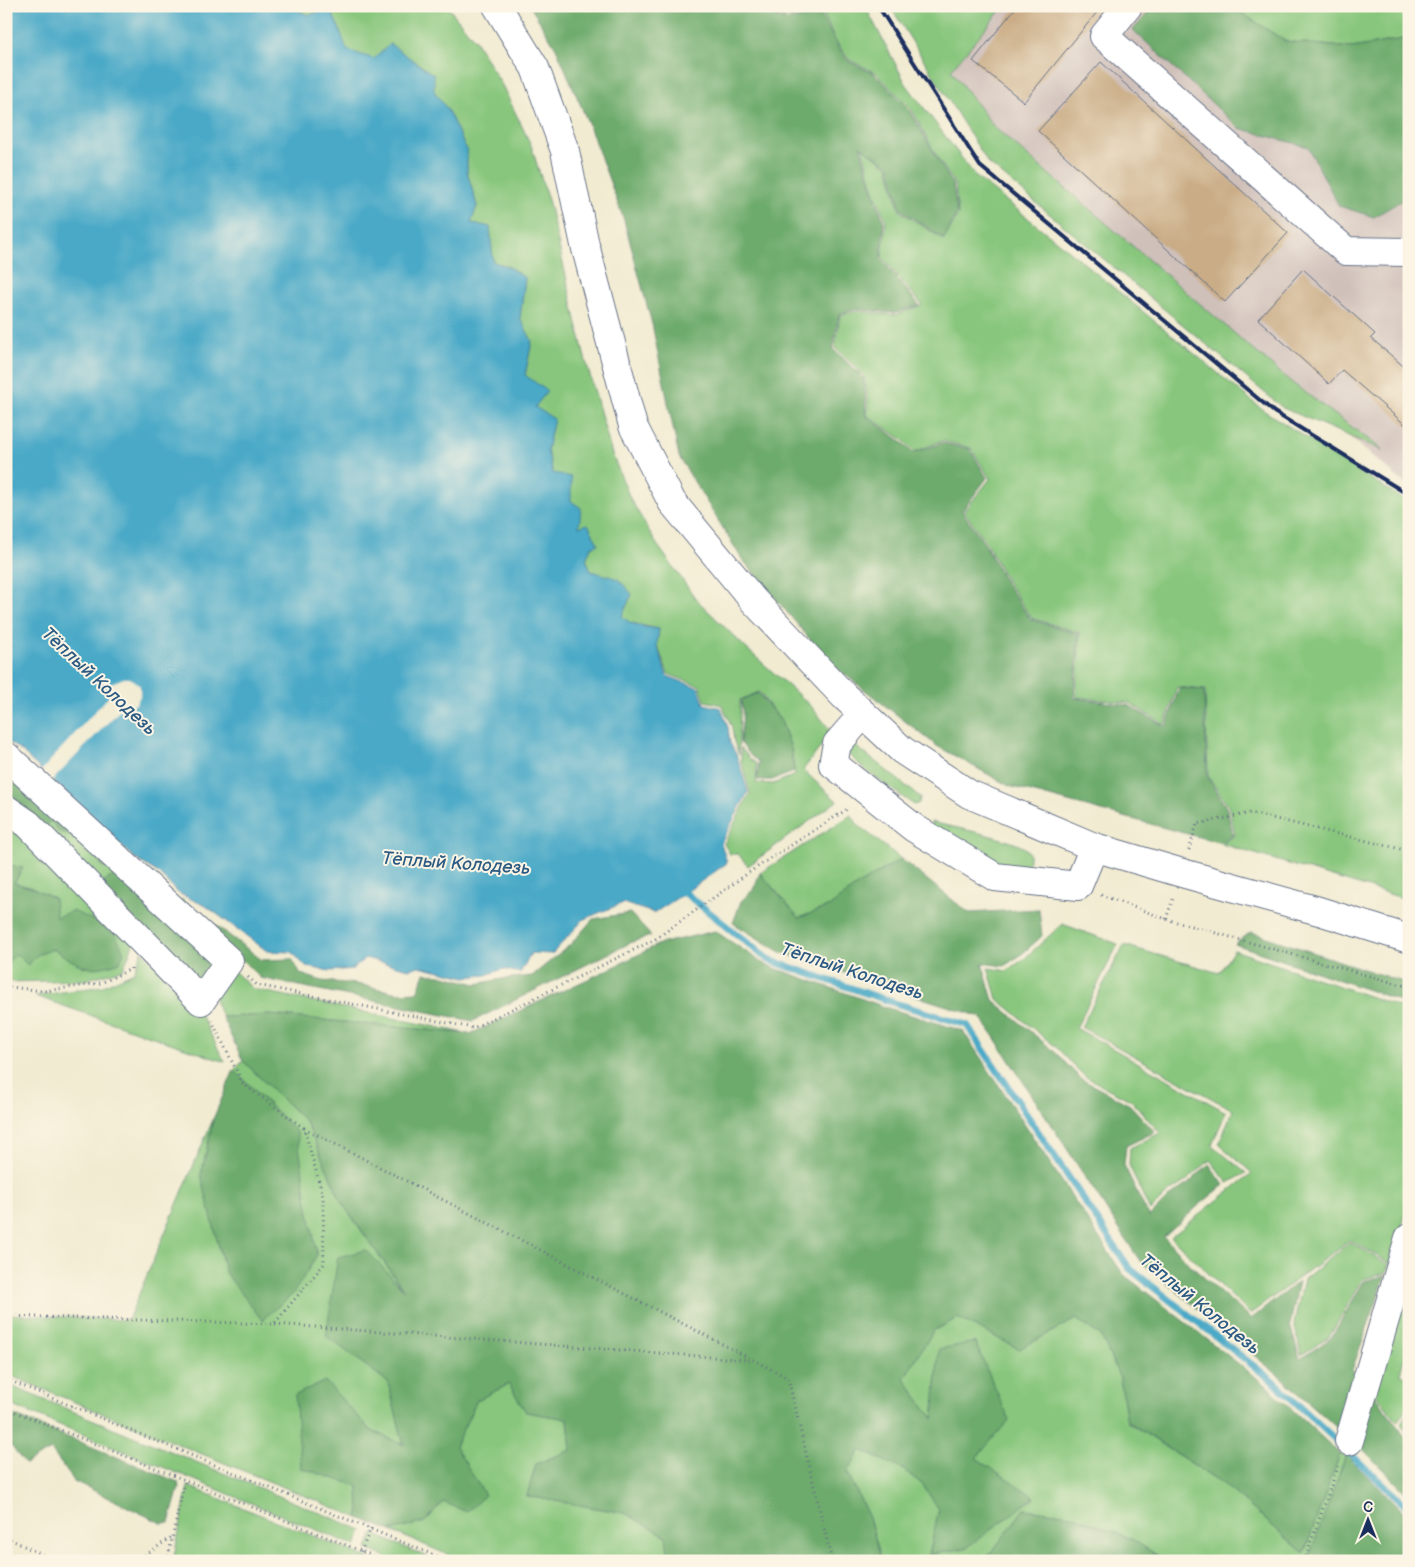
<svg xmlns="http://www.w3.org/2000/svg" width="1415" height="1567" font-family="'Balsamiq Sans',sans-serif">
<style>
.industrial{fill:#cfc0ba}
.green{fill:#87c67c;stroke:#517a6d}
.forest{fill:#6dab6c;stroke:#446d65}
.water{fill:#48a9c7;stroke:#326c92}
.pier{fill:#f1ebd1}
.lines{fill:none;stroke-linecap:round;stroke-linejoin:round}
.stream{stroke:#48a9c7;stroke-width:7}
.building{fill:#caad87}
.minor-casing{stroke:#667186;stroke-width:30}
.major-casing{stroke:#667186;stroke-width:30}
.path{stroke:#667186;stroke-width:3;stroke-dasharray:1 4;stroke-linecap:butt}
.minor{stroke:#fff;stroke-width:28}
.major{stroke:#fff;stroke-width:28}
.rail{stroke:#1b2f5e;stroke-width:4}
.labels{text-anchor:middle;stroke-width:4;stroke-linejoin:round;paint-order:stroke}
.water-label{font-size:18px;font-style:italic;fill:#2b5a83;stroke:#fcf5e5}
</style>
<rect width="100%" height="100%" fill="#fcf5e5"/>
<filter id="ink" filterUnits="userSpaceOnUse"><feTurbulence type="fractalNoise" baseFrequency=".02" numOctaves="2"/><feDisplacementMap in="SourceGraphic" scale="10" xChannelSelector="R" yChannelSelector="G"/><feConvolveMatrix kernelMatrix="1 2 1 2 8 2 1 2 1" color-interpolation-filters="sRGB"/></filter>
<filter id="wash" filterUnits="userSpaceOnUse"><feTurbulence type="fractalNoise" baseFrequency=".0096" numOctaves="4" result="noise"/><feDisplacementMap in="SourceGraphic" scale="20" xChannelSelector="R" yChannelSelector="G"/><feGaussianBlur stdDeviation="1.12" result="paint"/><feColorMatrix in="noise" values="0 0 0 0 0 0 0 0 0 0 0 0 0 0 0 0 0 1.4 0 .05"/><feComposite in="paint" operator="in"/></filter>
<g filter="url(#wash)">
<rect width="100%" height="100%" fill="#f1ebd1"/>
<path class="industrial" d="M 993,6 L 1209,6 L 1409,120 L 1409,487 L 987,133 L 941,71 Z"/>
<path class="green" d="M 296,6 L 447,6 L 475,40 L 503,87 L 531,145 L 549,203 L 584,354 L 612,454 L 630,498 L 656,543 L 696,599 L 748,650 L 811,706 L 831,731 L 823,744 L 803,770 L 837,801 L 748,866 L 738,854 L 730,854 L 724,844 L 750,793 L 741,761 L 741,748 L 750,759 L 757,764 L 756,783 L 773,784 L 795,775 L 791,748 L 781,721 L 759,692 L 740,700 C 741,718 738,736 739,755 L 734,742 L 732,727 L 722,705 L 705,701 L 700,686 L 668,674 L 657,645 L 659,629 L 627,622 L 621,616 L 603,575 L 591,571 L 586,559 L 591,547 L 598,543 L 579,528 L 571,501 L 553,473 L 547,450 L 554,419 L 534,407 L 525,376 L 532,341 L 520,318 L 525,278 L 508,266 L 493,262 L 490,227 L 471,223 L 477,206 L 467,172 L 467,151 L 447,109 L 434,91 L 374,59 L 346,50 L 339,28 L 330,9 L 309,15 L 297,10 Z
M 761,6 L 865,6 L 906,84 L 976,177 L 1063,246 L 1263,410 L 1409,503 L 1409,900 L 1222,844 L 1235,835 L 1229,808 L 1208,776 L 1205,690 L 1177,687 L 1165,725 L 1129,703 L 1076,697 L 1080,633 L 1031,618 L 1006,580 L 987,544 L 964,511 L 990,479 L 971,448 L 942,441 L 914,452 L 903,440 L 866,415 L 868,401 L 864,375 L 835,348 L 840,315 L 858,311 L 895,315 L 922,305 L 882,257 L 886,221 L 873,188 L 862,147 L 888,166 L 900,211 L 944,240 L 958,214 L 955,185 L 936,155 L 912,110 L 876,73 L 849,60 L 835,40 L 823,13 L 792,18 L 774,16 Z
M 890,6 L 1004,6 L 951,70 L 994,127 L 1291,382 L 1384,451 L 1283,408 L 988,163 Z
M 1231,6 L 1409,6 L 1409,38 L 1352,48 L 1285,41 Z
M 853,744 L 920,797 L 919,803 L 914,805 L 866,771 L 845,751 Z
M 851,815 L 859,826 L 901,859 L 858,885 L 830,906 L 799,918 L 760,873 Z
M 51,819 L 119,874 L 97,885 L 40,830 Z
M 931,822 C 947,826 1022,840 1028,851 C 1030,855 1029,861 1028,866 L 1021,870 L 1009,869 L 930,828 Z
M 17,824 L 134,942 L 123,969 L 85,980 L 6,982 L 6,964 L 16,953 L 37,955 L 53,949 L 84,967 L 55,917 L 32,888 L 14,883 L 23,868 L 6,864 L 6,835 Z
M 1062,924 L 1118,944 L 1076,1028 L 1226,1112 L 1212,1145 L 1246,1173 L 1228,1183 L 1210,1160 L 1185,1182 L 1169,1192 L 1150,1211 L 1129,1165 L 1130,1148 L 1160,1133 L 1132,1101 L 1084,1076 L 1057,1048 L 997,999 L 988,968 L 1007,971 L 1025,958 Z
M 1124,945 L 1219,973 L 1234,950 L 1409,1010 L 1409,1202 L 1391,1264 L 1350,1240 L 1250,1314 L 1171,1237 L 1252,1173 L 1219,1144 L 1233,1110 L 1081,1027 Z
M 142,951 L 198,1010 L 225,1062 L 35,996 L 103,986 L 134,972 Z
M 234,971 L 253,989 L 470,1034 L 270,1015 L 222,1017 L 214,997 Z
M 243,1061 L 306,1122 L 342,1203 L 407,1295 L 326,1335 L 388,1382 L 404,1445 L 370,1430 L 325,1381 L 358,1486 L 359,1518 L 6,1374 L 6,1314 L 128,1320 L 214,1117 L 201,1175 L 297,1132 L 234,1070 Z
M 1350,1242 L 1389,1265 L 1386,1273 L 1363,1279 L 1329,1337 L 1301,1355 L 1294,1323 L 1304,1279 Z
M 1409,1281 L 1409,1343 L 1400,1373 L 1409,1378 L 1409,1404 L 1397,1422 L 1369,1384 Z
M 958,1318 L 1019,1349 L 1076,1319 L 1101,1336 L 1120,1378 L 1127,1422 L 1225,1485 L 1304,1553 L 1340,1454 L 1346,1455 L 1311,1554 L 1317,1561 L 1166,1561 L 1130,1538 L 1071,1515 L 1024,1509 L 985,1561 L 882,1561 L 869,1518 L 847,1471 L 861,1450 L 904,1470 L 922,1484 L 939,1509 L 929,1555 L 1035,1498 L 976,1458 L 933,1420 L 904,1378 L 934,1330 Z
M 6,1384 L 362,1530 L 356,1546 L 6,1403 Z
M 509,1384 L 526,1412 L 568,1419 L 571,1450 L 536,1464 L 527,1496 L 625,1513 L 667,1536 L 669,1561 L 463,1561 L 391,1531 L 425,1522 L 443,1502 L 455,1446 L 477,1400 Z
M 1409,1410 L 1409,1436 L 1401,1423 Z
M 188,1486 L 376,1561 L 173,1561 Z
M 373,1534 L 437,1561 L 396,1561 L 367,1549 Z"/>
<path class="forest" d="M 530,6 L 759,6 L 773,17 L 791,20 L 822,15 L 834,40 L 848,61 L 875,74 L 910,110 L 935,155 L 953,185 L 957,213 L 944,239 L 901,210 L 889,165 L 860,146 L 872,188 L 884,222 L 881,258 L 919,305 L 895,313 L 857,309 L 839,314 L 833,349 L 863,377 L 866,401 L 865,415 L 902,442 L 913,453 L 942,443 L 970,449 L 987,478 L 962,511 L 985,544 L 1004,580 L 1030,619 L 1079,634 L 1074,698 L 1128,705 L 1166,727 L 1179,688 L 1204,691 L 1207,776 L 1227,809 L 1233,835 L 1221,843 L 1009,786 L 937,746 L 830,663 L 742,559 L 679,457 L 652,324 L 624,220 L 587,120 L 556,48 Z
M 1154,6 L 1231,6 L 1285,41 L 1352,48 L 1409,38 L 1409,196 L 1374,217 L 1339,206 L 1308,147 L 1239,128 L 1133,30 Z
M 758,693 L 781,721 L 791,748 L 794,772 L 772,780 L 757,780 L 759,762 L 751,756 L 740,742 L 743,715 L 741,700 Z
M 6,763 L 220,958 L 200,989 L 97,885 L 119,873 L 102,866 L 90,850 L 73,835 L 58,832 L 52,820 L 40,830 L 6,800 Z
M 901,859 L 969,913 L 1039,909 L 1042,936 L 1021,955 L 1004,966 L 982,963 L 993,1000 L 1054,1051 L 1081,1079 L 1130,1105 L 1155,1132 L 1126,1146 L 1124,1165 L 1149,1217 L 1171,1195 L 1188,1184 L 1209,1164 L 1224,1185 L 1198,1206 L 1164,1237 L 1190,1265 L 1251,1319 L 1299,1281 L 1290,1325 L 1300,1359 L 1331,1338 L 1364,1281 L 1386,1275 L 1352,1370 L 1362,1383 L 1347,1437 L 1284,1380 L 1140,1261 L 981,1017 L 780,952 L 733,923 L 741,901 L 753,890 L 760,873 L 799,918 L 830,906 L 858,885 Z
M 6,864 L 23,868 L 14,883 L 32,888 L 54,898 L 56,917 L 73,911 L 114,930 L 124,953 L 120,962 C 87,974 81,966 53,949 L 37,955 L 28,965 L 16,954 L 6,964 Z
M 181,899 L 262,960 L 292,959 L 301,974 L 322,981 L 357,984 L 398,993 L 417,992 L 425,973 L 440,975 L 476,984 L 502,979 L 532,976 L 571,944 L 593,919 L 630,913 L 651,936 L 632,942 L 473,1021 L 260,978 L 243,961 L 181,912 Z
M 715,931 L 766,965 L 888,1008 L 963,1031 L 1123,1274 L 1266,1385 L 1340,1454 L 1304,1553 L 1225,1485 L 1127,1421 L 1120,1378 L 1101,1336 L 1076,1319 L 1019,1349 L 958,1318 L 934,1330 L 904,1378 L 933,1419 L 939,1349 L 975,1342 L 1009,1420 L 976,1458 L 1035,1497 L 966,1548 L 929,1555 L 939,1509 L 922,1484 L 904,1470 L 861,1450 L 847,1472 L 869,1518 L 882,1561 L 788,1561 L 787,1559 L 669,1561 L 666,1536 L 625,1513 L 527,1496 L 536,1464 L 571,1450 L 568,1419 L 526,1412 L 509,1384 L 477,1400 L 455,1446 L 485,1495 L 467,1512 L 443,1502 L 425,1522 L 391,1531 L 359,1518 L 358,1486 L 301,1468 L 295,1395 L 325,1381 L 370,1430 L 404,1445 L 388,1382 L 326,1336 L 338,1257 L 366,1250 L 404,1290 L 342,1203 L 306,1122 L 243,1061 L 222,1017 L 270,1015 L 470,1034 L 616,966 L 659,944 Z
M 1251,932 L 1409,984 L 1409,1004 L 1235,944 Z
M 234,1070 L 297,1132 L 307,1202 L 317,1255 L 293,1294 L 262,1320 L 225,1272 L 201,1175 L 214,1117 Z
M 1367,1385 L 1409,1442 L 1409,1496 L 1353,1439 Z
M 6,1412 L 178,1482 L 179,1488 L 169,1523 L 161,1523 L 74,1481 L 51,1450 L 25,1464 L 6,1439 Z
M 1346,1455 L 1409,1517 L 1409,1561 L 1317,1561 L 1310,1554 Z
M 1024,1509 L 1071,1515 L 1130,1538 L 1166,1561 L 985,1561 Z"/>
<path class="water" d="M 6,6 L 296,6 L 297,10 L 309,15 L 330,9 L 339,28 L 347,50 L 374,59 L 390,44 L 434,75 L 434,91 L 447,109 L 467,151 L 467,172 L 477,206 L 471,223 L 490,227 L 493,262 L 507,266 L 525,278 L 520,318 L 532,341 L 525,375 L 547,391 L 535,407 L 554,419 L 547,450 L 553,473 L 571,477 L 571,501 L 581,508 L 579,527 L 588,524 L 598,544 L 591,547 L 586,559 L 591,571 L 618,579 L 632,594 L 622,616 C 631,626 645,627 659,629 L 657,645 L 667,676 L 699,688 L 704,704 L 721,708 L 728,727 L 730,743 L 737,756 L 748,792 L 721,843 L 727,863 L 685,893 L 654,913 L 623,903 L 584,919 L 552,954 L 531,953 L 520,973 L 503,969 L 486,975 L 465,977 L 419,966 L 409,969 L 365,958 L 353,969 L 330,971 L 306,967 L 292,952 L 267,951 L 206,906 L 178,893 L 157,872 L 134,858 L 21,751 L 6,740 Z"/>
<path class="pier" d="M 124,678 L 130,678 L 140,686 L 140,696 L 136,704 L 126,710 L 122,708 L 50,783 L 40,772 L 109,696 L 111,683 Z"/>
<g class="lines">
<path class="stream" d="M 676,893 L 685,893 L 769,960 L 895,1003 L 967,1025 L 1129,1268 L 1274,1382 L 1409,1509"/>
</g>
<g id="blocks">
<path class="building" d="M 1017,6 L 1102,6 L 1024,102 L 973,61 Z
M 1101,62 L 1288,233 L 1225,302 L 1038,131 Z
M 1303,269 L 1375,334 L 1371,338 L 1409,371 L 1409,428 L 1342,370 L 1329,384 L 1258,319 Z"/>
</g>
</g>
<g filter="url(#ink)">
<use href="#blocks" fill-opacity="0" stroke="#667186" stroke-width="1"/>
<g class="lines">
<defs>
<path id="minor" d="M 1128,6 L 1104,36 L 1346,251 L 1409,252
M 863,714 L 837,744 L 833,764 L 914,828 L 995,877 L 1078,886 L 1094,847
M 6,756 L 229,961 L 201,1001 L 28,824 L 6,809
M 1349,1441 L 1409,1238"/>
<path id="major" d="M 497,6 L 535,68 L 565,151 L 585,245 L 633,426 L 672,502 L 754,601 L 844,696 L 902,750 L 969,794 L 1094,847 L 1182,873 L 1319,911 L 1409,939"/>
</defs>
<use href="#minor" class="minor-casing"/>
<use href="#major" class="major-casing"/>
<path class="path" d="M 1189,850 L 1197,824 L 1251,813 L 1409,851
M 1101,895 L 1166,919 L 1409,987
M 1166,919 L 1174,896
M 248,977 L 257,985 L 473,1028 L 654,940 L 754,869 L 849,808
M 10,987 L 44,991 L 101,983 L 131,969 L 131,967
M 304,1128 L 788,1378 L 832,1561
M 6,1316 L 274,1324 L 324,1264 L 323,1196 L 304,1128 L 243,1084 L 212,1021
M 275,1324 L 750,1360
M 6,1379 L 448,1561
M 6,1408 L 386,1561
M 6,1537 L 54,1561
M 137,1561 L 173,1536
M 167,1561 L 185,1481
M 357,1561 L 371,1528
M 1304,1561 L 1339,1464"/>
<use href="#minor" class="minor"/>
<use href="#major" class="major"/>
<path class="rail" d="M 878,6 L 980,166 L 1274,412 L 1409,495"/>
</g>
</g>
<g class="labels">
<g class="water-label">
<text transform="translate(99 681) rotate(43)" y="6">Тёплый Колодезь</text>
<text transform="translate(456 863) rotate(4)" y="6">Тёплый Колодезь</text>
<text transform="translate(852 971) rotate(18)" y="6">Тёплый Колодезь</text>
<text transform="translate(1200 1304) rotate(39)" y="6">Тёплый Колодезь</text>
</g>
</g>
<rect width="1415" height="1567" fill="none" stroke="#fcf5e5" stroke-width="25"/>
<g transform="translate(1368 1520)" stroke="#fcf5e5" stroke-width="4" paint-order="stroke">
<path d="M0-4L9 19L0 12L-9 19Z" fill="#1b2f5e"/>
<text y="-8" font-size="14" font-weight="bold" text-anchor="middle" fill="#1b2f5e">С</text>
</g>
</svg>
